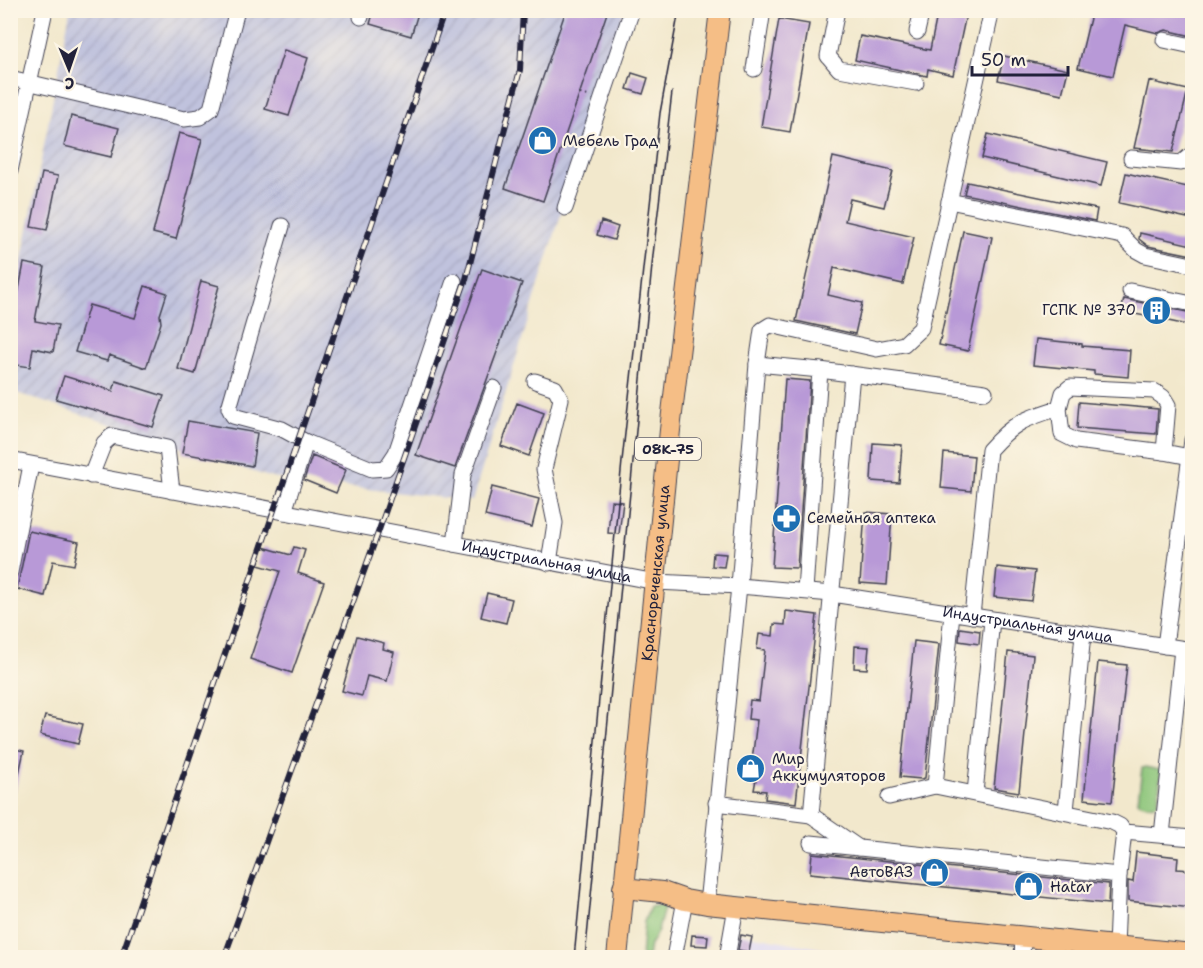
<svg xmlns="http://www.w3.org/2000/svg" width="1203" height="968" font-family="'Shantell Sans',sans-serif">
<style>
.built{fill:#dad6f7}
.industrial{fill:url(#industrial-furrows)}
.grass{fill:#8ac478;stroke:#56735a;stroke-width:1.5}
.building{fill:#b899d7}
.lines{fill:none;stroke-linecap:round;stroke-linejoin:round}
.minor-casing{stroke:#414051;stroke-width:17}
.major-casing{stroke:#414051;stroke-width:22}
.path{stroke:#414051;stroke-width:2;stroke-dasharray:1.5 4.5;stroke-linecap:butt}
.minor{stroke:#fff;stroke-width:15}
.major{stroke:#f5be86;stroke-width:20}
.tram{stroke:#22223b;stroke-width:1.5}
.rail-casing{stroke:#22223b;stroke-width:6}
.rail{stroke:#fcf5e5;stroke-width:4;stroke-dasharray:11;stroke-linecap:butt}
.labels{text-anchor:middle;stroke-width:4.5;stroke-linejoin:round;paint-order:stroke}
.shield{fill:#fcf5e5;stroke:#63616e;stroke-width:1.5}
.shield-label{font-size:14px;font-weight:bold;fill:#22223b}
.poi-label{font-size:15px;fill:#22223b;stroke:#fcf5e5;text-anchor:start}
.street-label{font-size:15px;fill:#22223b;stroke:#fcf5e5}
</style>
<defs>
<pattern id="industrial-furrows" width="10" height="10" patternUnits="userSpaceOnUse" patternTransform="scale(1.5)"><rect width="10" height="10" fill="#c0c2dd"/><path d="M-1 1l2-2M0 10L10 0M9 11l2-2" fill="none" stroke="#a5a6bf"/></pattern>
</defs>
<rect width="100%" height="100%" fill="#fcf5e5"/>
<filter id="ink" filterUnits="userSpaceOnUse"><feTurbulence type="fractalNoise" baseFrequency=".0167" numOctaves="2"/><feDisplacementMap in="SourceGraphic" scale="12" xChannelSelector="R" yChannelSelector="G"/><feConvolveMatrix kernelMatrix="1 2 1 2 8 2 1 2 1" color-interpolation-filters="sRGB"/></filter>
<filter id="wash" filterUnits="userSpaceOnUse"><feTurbulence type="fractalNoise" baseFrequency=".008" numOctaves="4" result="noise"/><feDisplacementMap in="SourceGraphic" scale="24" xChannelSelector="R" yChannelSelector="G"/><feGaussianBlur stdDeviation="1.35" result="paint"/><feColorMatrix in="noise" values="0 0 0 0 0 0 0 0 0 0 0 0 0 0 0 0 0 1.4 0 .05"/><feComposite in="paint" operator="in"/></filter>
<g filter="url(#wash)">
<rect width="100%" height="100%" fill="#f2e8cc"/>
<path class="built" d="M 738,933 L 867,957 L 734,958 Z"/>
<path class="industrial" d="M 70,11 L 624,11 L 472,501 L 272,478 L 11,391 L 11,316 Z"/>
<path class="grass" d="M 1145,767 L 1161,770 L 1158,803 C 1153,806 1142,805 1138,801 L 1142,768 Z
M 665,904 L 658,931 L 650,945 L 648,957 L 641,957 L 644,922 L 650,907 Z"/>
<g id="blocks">
<path class="building" d="M 374,10 L 419,10 L 411,36 L 370,24 Z
M 566,10 L 608,10 L 543,201 L 505,188 Z
M 938,10 L 967,10 L 953,75 L 928,69 L 927,76 L 855,60 L 860,36 L 930,50 Z
M 1092,10 L 1192,10 L 1192,36 L 1166,30 L 1158,33 L 1125,25 L 1113,76 L 1078,68 Z
M 779,19 L 809,24 L 790,132 L 761,127 Z
M 284,50 L 308,58 L 289,116 L 265,109 Z
M 1004,56 L 1068,70 L 1062,94 L 998,80 Z
M 632,73 L 648,78 L 643,94 L 627,89 Z
M 1149,81 L 1188,90 L 1173,152 L 1134,148 Z
M 71,116 L 119,128 L 111,157 L 64,146 Z
M 179,133 L 202,139 L 176,239 L 153,233 Z
M 988,134 L 1107,162 L 1101,186 L 982,158 Z
M 833,157 L 893,171 L 884,207 L 850,199 L 845,221 L 914,237 L 903,284 L 834,268 L 828,295 L 862,303 L 855,334 L 796,321 Z
M 42,173 L 58,176 L 47,230 L 31,227 Z
M 1126,173 L 1192,188 L 1192,219 L 1119,203 Z
M 967,182 L 1097,209 L 1095,221 L 964,194 Z
M 601,221 L 618,227 L 614,240 L 597,235 Z
M 963,231 L 992,237 L 968,351 L 939,345 Z
M 1140,233 L 1192,245 L 1192,255 L 1148,246 L 1139,239 Z
M 24,263 L 45,267 L 35,321 L 58,325 L 53,352 L 33,348 L 30,367 L 10,364 L 10,336 Z
M 482,269 L 522,283 L 455,468 L 416,455 Z
M 201,281 L 219,286 L 195,374 L 178,369 Z
M 145,286 L 167,293 L 160,315 L 161,323 L 146,368 L 109,355 L 107,361 L 75,352 L 89,305 L 135,318 Z
M 1124,299 L 1192,313 L 1192,326 L 1121,311 Z
M 1036,339 L 1082,344 L 1082,346 L 1130,350 L 1128,377 L 1094,374 L 1094,371 L 1033,365 Z
M 64,376 L 113,391 L 116,381 L 164,396 L 153,427 L 56,399 Z
M 785,379 L 810,381 L 797,568 L 772,567 Z
M 1079,402 L 1158,409 L 1156,434 L 1077,428 Z
M 517,403 L 544,413 L 529,456 L 501,446 Z
M 188,421 L 257,433 L 252,466 L 182,453 Z
M 873,443 L 902,445 L 899,483 L 871,481 Z
M 944,453 L 974,456 L 971,491 L 941,488 Z
M 312,456 L 346,470 L 336,493 L 304,480 Z
M 492,487 L 539,499 L 532,527 L 485,516 Z
M 611,501 L 623,502 L 619,534 L 608,533 Z
M 865,512 L 892,514 L 887,585 L 860,583 Z
M 29,531 L 79,542 L 74,565 L 53,561 L 45,596 L 17,589 Z
M 263,547 L 291,555 L 294,547 L 305,550 L 298,573 L 324,582 L 292,673 L 250,659 L 280,571 L 258,565 Z
M 713,553 L 726,554 L 724,567 L 712,566 Z
M 997,567 L 1035,571 L 1031,601 L 994,597 Z
M 487,593 L 512,599 L 506,623 L 481,617 Z
M 786,611 L 817,615 L 796,803 L 765,799 L 766,791 L 754,790 L 756,779 L 744,777 L 746,760 L 752,761 L 757,720 L 748,719 L 750,700 L 759,701 L 765,650 L 757,649 L 759,634 L 773,636 L 774,624 L 785,625 Z
M 960,628 L 980,631 L 979,644 L 959,641 Z
M 357,636 L 384,643 L 383,649 L 394,652 L 387,681 L 367,676 L 362,696 L 342,691 Z
M 914,641 L 939,644 L 925,778 L 921,779 L 900,777 Z
M 855,646 L 869,647 L 867,669 L 854,668 Z
M 1008,652 L 1033,655 L 1019,792 L 994,788 Z
M 1098,662 L 1127,665 L 1112,802 L 1084,799 Z
M 45,716 L 83,724 L 78,744 L 40,735 Z
M 10,748 L 24,751 L 15,791 L 10,791 Z
M 1136,852 L 1178,857 L 1177,869 L 1192,870 L 1192,908 L 1128,901 L 1128,881 L 1133,882 Z
M 812,853 L 1109,884 L 1108,904 L 810,873 Z
M 692,935 L 708,936 L 707,946 L 691,945 Z
M 741,935 L 752,937 L 749,952 L 738,950 Z"/>
</g>
</g>
<g filter="url(#ink)">
<use href="#blocks" fill-opacity="0" stroke="#414051" stroke-width="1.5"/>
<g class="lines">
<defs>
<g id="minor">
<path d="M 837,10 L 828,56 L 839,69 L 916,83"/>
<path d="M 361,17 L 362,10"/>
<path d="M 917,32 L 922,10"/>
<path d="M 1164,40 L 1192,46"/>
<path d="M 754,69 L 763,10"/>
<path d="M 10,78 L 184,119 L 200,117 L 211,109 L 237,10"/>
<path d="M 1131,158 L 1181,163 L 1192,154"/>
<path d="M 10,171 L 45,10"/>
<path d="M 949,201 L 1122,236 L 1136,250 L 1145,255 L 1192,265"/>
<path d="M 565,208 L 632,10"/>
<path d="M 282,226 L 229,408 L 233,416 L 282,429 L 306,442"/>
<path d="M 1130,291 L 1192,304"/>
<path d="M 757,364 L 820,370 L 805,591"/>
<path d="M 820,370 L 985,392"/>
<path d="M 852,374 L 811,815 L 859,848"/>
<path d="M 535,381 L 555,388 L 561,399 L 544,469 L 555,523 L 549,563"/>
<path d="M 1059,408 L 1062,434 L 1076,441 L 1164,452"/>
<path id="s1" d="M 10,460 L 656,582 L 739,586 L 832,594 L 1192,650"/>
<path d="M 91,476 L 104,443 L 112,436 L 167,448 L 172,491"/>
<path d="M 284,512 L 306,442 L 372,469 L 386,468 L 396,453 L 454,281"/>
<path d="M 455,544 L 463,475 L 494,388"/>
<path d="M 10,572 L 31,465"/>
<path d="M 972,616 L 989,450 C 1014,422 1024,419 1059,408 L 1063,393 L 1070,387 L 1154,391 L 1163,397 L 1168,405 L 1164,452 L 1190,457"/>
<path d="M 1165,646 L 1192,440"/>
<path d="M 935,786 L 952,613"/>
<path d="M 975,793 L 992,620"/>
<path d="M 889,797 L 935,786 L 1112,822 L 1120,826 L 1124,832 L 1192,838"/>
<path d="M 716,803 L 811,815"/>
<path d="M 1066,811 L 1083,634"/>
<path d="M 1162,835 L 1182,649"/>
<path d="M 811,843 L 1119,875"/>
<path d="M 707,904 L 739,586 L 757,364 L 762,330 L 770,325 L 877,349 L 904,344 L 921,328 L 992,10"/>
<path d="M 1116,947 L 1119,875 L 1124,832"/>
<path d="M 674,958 L 685,900"/>
<path d="M 727,958 L 736,907"/>
<path d="M 1022,958 L 1023,937"/>
</g>
<g id="major">
<path d="M 623,888 L 662,892 L 685,900 L 707,904 L 1192,954"/>
<path id="s2" d="M 617,958 L 670,430 L 720,10"/>
</g>
</defs>
<use href="#minor" class="minor-casing"/>
<use href="#major" class="major-casing"/>
<path class="path" d="M 580,94 L 588,96"/>
<use href="#minor" class="minor"/>
<use href="#major" class="major"/>
<path class="tram" d="M 574,958 L 622,461 L 660,113 L 679,10
M 585,958 L 653,255 L 672,92"/>
<defs>
<path id="rail" d="M 121,958 L 445,10
M 224,958 L 379,530 L 466,279 L 520,70 L 523,10"/>
</defs>
<use href="#rail" class="rail-casing"/>
<use href="#rail" class="rail"/>
</g>
</g>
<defs>
<symbol id="shop-disc" viewBox="-11 -11 22 22"><circle r="9.5" fill="#1f6fb2" stroke="#fcf5e5"/><path d="M-5-2.5h2.3a2.7 3.5 0 0 1 5.4 0H5L5.5 6h-11ZM-1.5-2.5h3a1.5 2.3 0 0 0-3 0Z" fill="#fff"/></symbol>
<symbol id="building-disc" viewBox="-11 -11 22 22"><circle r="9.5" fill="#1f6fb2" stroke="#fcf5e5"/><path d="M-4-6H4V6H1V3H-1V6H-4ZM-2.5-4.3h1.7v1.8h-1.7ZM.8-4.3h1.7v1.8H.8ZM-2.5-1h1.7V.8h-1.7ZM.8-1h1.7V.8H.8Z" fill="#fff"/></symbol>
<symbol id="pharmacy-disc" viewBox="-11 -11 22 22"><circle r="9.5" fill="#1f6fb2" stroke="#fcf5e5"/><path d="M-2-6h4v4h4v4h-4v4h-4v-4h-4v-4h4Z" fill="#fff"/></symbol>
</defs>
<g fill-rule="evenodd">
<use href="#shop-disc" x="526" y="124" width="33" height="33"/>
<use href="#building-disc" x="1140" y="294" width="33" height="33"/>
<use href="#pharmacy-disc" x="770" y="502" width="33" height="33"/>
<use href="#shop-disc" x="734" y="752" width="33" height="33"/>
<use href="#shop-disc" x="918" y="856" width="33" height="33"/>
<use href="#shop-disc" x="1012" y="870" width="33" height="33"/>
</g>
<g class="labels">
<rect class="shield" x="635" y="438" width="66" height="22" rx="4.5"/>
<g class="shield-label">
<text x="668" y="454">08К-75</text>
</g>
<g class="poi-label">
<text x="563" y="146">Мебель Град</text>
<text x="1136" y="315" text-anchor="end">ГСПК № 370</text>
<text x="807" y="523">Семейная аптека</text>
<text x="772" y="764">Мир<tspan x="772" dy="17">Аккумуляторов</tspan></text>
<text x="913" y="877" text-anchor="end">АвтоВАЗ</text>
<text x="1050" y="892">Hatar</text>
</g>
<g class="street-label">
<text dy="5" stroke="none"><textPath href="#s1" startOffset="546">Индустриальная улица</textPath></text>
<text dy="5" stroke="none"><textPath href="#s2" startOffset="387">Краснореченская улица</textPath></text>
<text dy="5" stroke="none"><textPath href="#s1" startOffset="1032">Индустриальная улица</textPath></text>
</g>
</g>
<rect width="1203" height="968" fill="none" stroke="#fcf5e5" stroke-width="36"/>
<g transform="translate(69 69) rotate(178)" stroke="#fcf5e5" stroke-width="4.5" paint-order="stroke">
<path d="M0-4.5L10 22L0 15L-10 22Z" fill="#22223b"/>
<text y="-9" font-size="16" font-weight="bold" text-anchor="middle" fill="#22223b">С</text>
</g>
<path d="M972 66v9h96v-9" fill="none" stroke="#22223b" stroke-width="3"/>
<text x="981" y="66" font-size="18" fill="#22223b" stroke="#fcf5e5" stroke-width="4.5" paint-order="stroke">50 m</text>
</svg>
